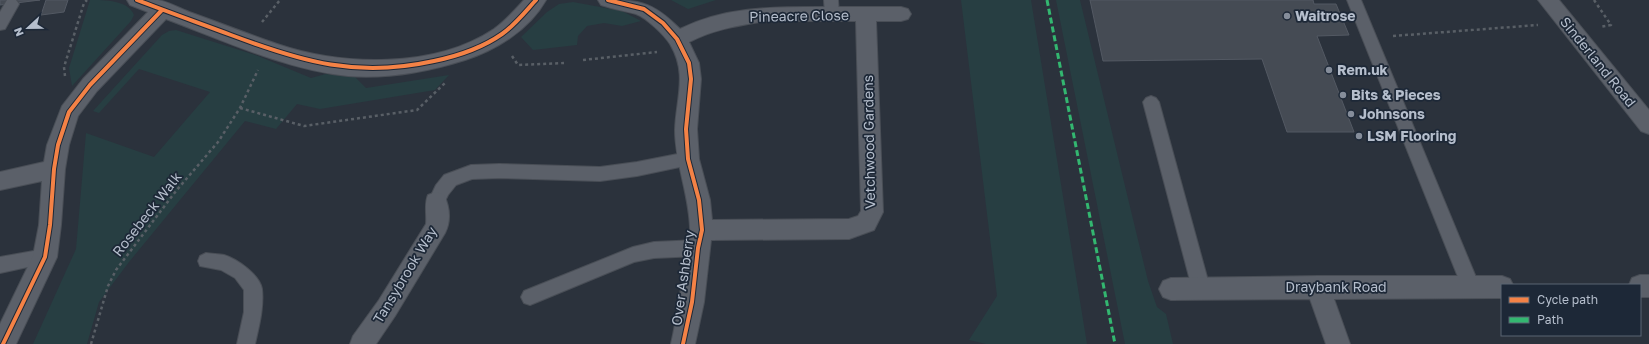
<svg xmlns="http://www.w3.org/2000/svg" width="1649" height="344" font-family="'Golos Text',sans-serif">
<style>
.green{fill:#273e42}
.building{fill:#454b54;stroke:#535963}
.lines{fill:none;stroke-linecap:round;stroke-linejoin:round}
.service-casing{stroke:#494e56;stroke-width:2}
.minor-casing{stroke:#494e56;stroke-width:2}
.tertiary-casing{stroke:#494e56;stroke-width:2}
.path{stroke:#595f66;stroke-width:2.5;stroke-dasharray:3 3;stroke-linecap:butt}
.service{fill:#5b6069;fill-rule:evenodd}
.minor{fill:#5b6069;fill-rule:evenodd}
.tertiary{fill:#5b6069;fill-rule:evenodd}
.quiet{stroke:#33b770;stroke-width:3;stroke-dasharray:6 3;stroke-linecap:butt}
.cycleway-casing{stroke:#1d2837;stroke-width:6}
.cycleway{stroke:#f48246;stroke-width:4}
.poi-dot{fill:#858d9a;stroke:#1d2837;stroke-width:1.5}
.labels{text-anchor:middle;stroke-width:3.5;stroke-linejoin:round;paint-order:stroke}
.street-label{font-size:14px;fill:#b5becc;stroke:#1d2837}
.poi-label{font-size:14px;font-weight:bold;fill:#b5becc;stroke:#1d2837;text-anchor:start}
</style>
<rect width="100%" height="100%" fill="#2b323c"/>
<path class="green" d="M 90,0 C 105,0 128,0 134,15 L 131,21 L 72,86 L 69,68 Z
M 671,0 L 716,0 L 688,9 Z
M 961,0 L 1031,0 L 1087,344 L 986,344 L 969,340 L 997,296 Z
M 1056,0 L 1080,0 L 1148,281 L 1157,307 L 1166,314 L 1173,344 L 1125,344 Z
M 573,2 L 622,11 L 641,21 L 622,26 L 604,23 L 587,26 L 578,36 L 577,45 L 533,50 L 521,37 L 547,12 L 559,4 Z
M 176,30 L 258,56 L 311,78 L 326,74 L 355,77 L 366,88 L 449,75 L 435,90 L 320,109 L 297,104 L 276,129 L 245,121 L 129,262 L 99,302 L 87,344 L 33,344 L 76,249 L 86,133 L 154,157 L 210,92 L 139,69 L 99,113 L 93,111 L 162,35 L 169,31 Z"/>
<path class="building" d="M 0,0 L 40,0 L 0,5 Z
M 46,0 L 68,0 L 64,12 L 41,15 Z
M 1090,0 L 1313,0 L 1314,4 L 1336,4 L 1349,35 L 1317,36 L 1354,132 L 1287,132 L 1262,59 L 1103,61 Z"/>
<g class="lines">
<defs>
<path id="service" d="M 7,0 L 16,0 L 19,4 L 5,29 L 0,30 L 0,12 Z
M 824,0 L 838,0 L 839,15 L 837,19 L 832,20 L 827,19 L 825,15 Z
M 1347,0 L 1361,0 L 1480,287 L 1477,293 L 1471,295 L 1465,293 L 1462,287 Z
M 1151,96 L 1156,98 L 1159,102 L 1210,288 L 1207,294 L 1201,296 L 1195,294 L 1192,288 L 1143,102 L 1146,98 Z
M 688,152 L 694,154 L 696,159 L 694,164 L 637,176 L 600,181 L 499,178 L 472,179 L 456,185 L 448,195 L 442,207 L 436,209 L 430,207 L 428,202 L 436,185 L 444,175 L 471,165 L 499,164 L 600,167 L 637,162 Z
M 698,240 L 704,243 L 706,248 L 704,253 L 698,256 L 654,258 L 634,262 L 530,305 L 524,303 L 521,297 L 524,291 L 633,247 L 654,242 Z
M 45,249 L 51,252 L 53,257 L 51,262 L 0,273 L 0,257 Z
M 206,253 C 212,254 219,254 224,255 C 237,259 260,275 262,289 C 264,308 259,326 255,344 L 237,344 L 244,312 L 244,290 L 235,278 L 221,270 L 200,266 L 198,261 L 200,256 Z"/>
<path id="minor" d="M 127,0 C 137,0 148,0 158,0 C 169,2 181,9 192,13 C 220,23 248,34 277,44 C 342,66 434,69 494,29 C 505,21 515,10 524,0 L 546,0 C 529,30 496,50 465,60 C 427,72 387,79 348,76 C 287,70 222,40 166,19 L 97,91 L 78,116 L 69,145 L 65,169 L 61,225 L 57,257 L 16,344 L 0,344 L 0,324 L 33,256 L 39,225 L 42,181 L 0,190 L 0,172 L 44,162 L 47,145 L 62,106 L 83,79 L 148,12 L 130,5 Z
M 598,0 C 639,0 651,0 680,29 C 724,7 770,7 818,7 C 846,7 873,7 901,7 L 908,9 L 911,14 L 908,19 L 901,21 L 876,21 L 883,212 L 874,230 L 849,239 L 711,240 L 704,302 L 695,344 L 671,344 C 678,313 682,283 686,252 C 687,244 691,236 690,228 C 689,194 675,163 675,130 C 676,98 688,74 670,44 C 664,35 647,18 636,14 C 625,11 613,9 601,5 ZM 765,21 L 856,21 L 861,211 L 858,216 L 849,219 L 712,220 L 710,200 L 699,159 L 697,129 L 701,79 L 699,63 L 689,42 C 715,29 736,26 765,21 Z
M 436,192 L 444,195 C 450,208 451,221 445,233 L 395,316 L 376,344 L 350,344 L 353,336 L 379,300 L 426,224 C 427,214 424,204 428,195 Z
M 1640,275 L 1649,275 L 1649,297 L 1640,297 L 1640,285 L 1629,285 L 1632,278 Z
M 1318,276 L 1502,276 L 1510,279 L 1513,285 L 1502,285 L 1502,298 L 1334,299 L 1350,344 L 1326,344 L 1310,299 L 1171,300 L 1163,297 L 1159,289 L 1163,281 L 1171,278 Z"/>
<path id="tertiary" d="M 1538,0 L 1559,0 L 1649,110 L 1649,134 L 1641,131 Z"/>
</defs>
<use href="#service" class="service-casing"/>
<use href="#minor" class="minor-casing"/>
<use href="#tertiary" class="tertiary-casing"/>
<path class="path" d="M 1594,0 L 1611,25 L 1600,27
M 262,22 L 280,0
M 1393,36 L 1538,25
M 512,56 L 518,65 L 564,63
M 583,60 L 657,52
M 65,76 L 64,67 L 84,3 L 87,0
M 240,108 L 304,126 L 417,110 L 446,82
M 91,344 L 108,286 L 116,270 L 176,191 L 218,142 L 240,108 L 258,70"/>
<use href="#service" class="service"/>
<use href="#minor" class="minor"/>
<use href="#tertiary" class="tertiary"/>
<path class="quiet" d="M 1047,0 L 1115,344"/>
<defs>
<path id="cycleway" d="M 137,0 C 168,12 199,23 231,35 C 303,62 357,78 434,61 C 458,56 482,48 502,34 C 515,25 525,12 536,0
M 608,0 L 644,9 L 663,23 L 677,39 L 689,63 L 691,79 L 686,129 L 688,159 L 699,200 L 702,230 L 698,248 L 692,302 L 683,344
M 3,344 L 45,257 L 50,225 L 54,169 L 58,145 L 69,112 L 90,85 L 162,10"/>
</defs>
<use href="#cycleway" class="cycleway-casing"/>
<use href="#cycleway" class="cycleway"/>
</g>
<g class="poi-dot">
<circle cx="1287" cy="16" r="4"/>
<circle cx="1329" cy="70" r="4"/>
<circle cx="1343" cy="95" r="4"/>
<circle cx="1351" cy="114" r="4"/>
<circle cx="1359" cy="136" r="4"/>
</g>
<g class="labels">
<g class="street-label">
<text transform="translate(799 16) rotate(-1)" y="5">Pineacre Close</text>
<text transform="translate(1598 62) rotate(51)" y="5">Sinderland Road</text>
<text transform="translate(869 142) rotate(-91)" y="5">Vetchwood Gardens</text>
<text transform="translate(147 214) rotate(-52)" y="5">Rosebeck Walk</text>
<text transform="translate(405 275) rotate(-59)" y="5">Tansybrook Way</text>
<text transform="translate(683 278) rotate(-82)" y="5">Over Ashberry</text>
<text x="1336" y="292">Draybank Road</text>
</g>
<g class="poi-label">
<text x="1295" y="21">Waitrose</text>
<text x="1337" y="75">Rem.uk</text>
<text x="1351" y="100">Bits &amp; Pieces</text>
<text x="1359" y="119">Johnsons</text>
<text x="1367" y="141">LSM Flooring</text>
</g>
</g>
<rect x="1501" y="284" width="140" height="52" fill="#1d2837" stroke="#5a6473"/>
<rect x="1509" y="297" width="20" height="6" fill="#f48246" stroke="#5a6473"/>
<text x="1537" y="304" font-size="12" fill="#b5becc">Cycle path</text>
<rect x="1509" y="317" width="20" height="6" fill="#33b770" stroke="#5a6473"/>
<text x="1537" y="324" font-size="12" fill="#b5becc">Path</text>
<g transform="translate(28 28) rotate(248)" stroke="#1d2837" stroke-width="3" paint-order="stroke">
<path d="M0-3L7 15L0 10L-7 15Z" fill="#b5becc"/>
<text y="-6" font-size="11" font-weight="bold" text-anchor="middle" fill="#b5becc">N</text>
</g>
</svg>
